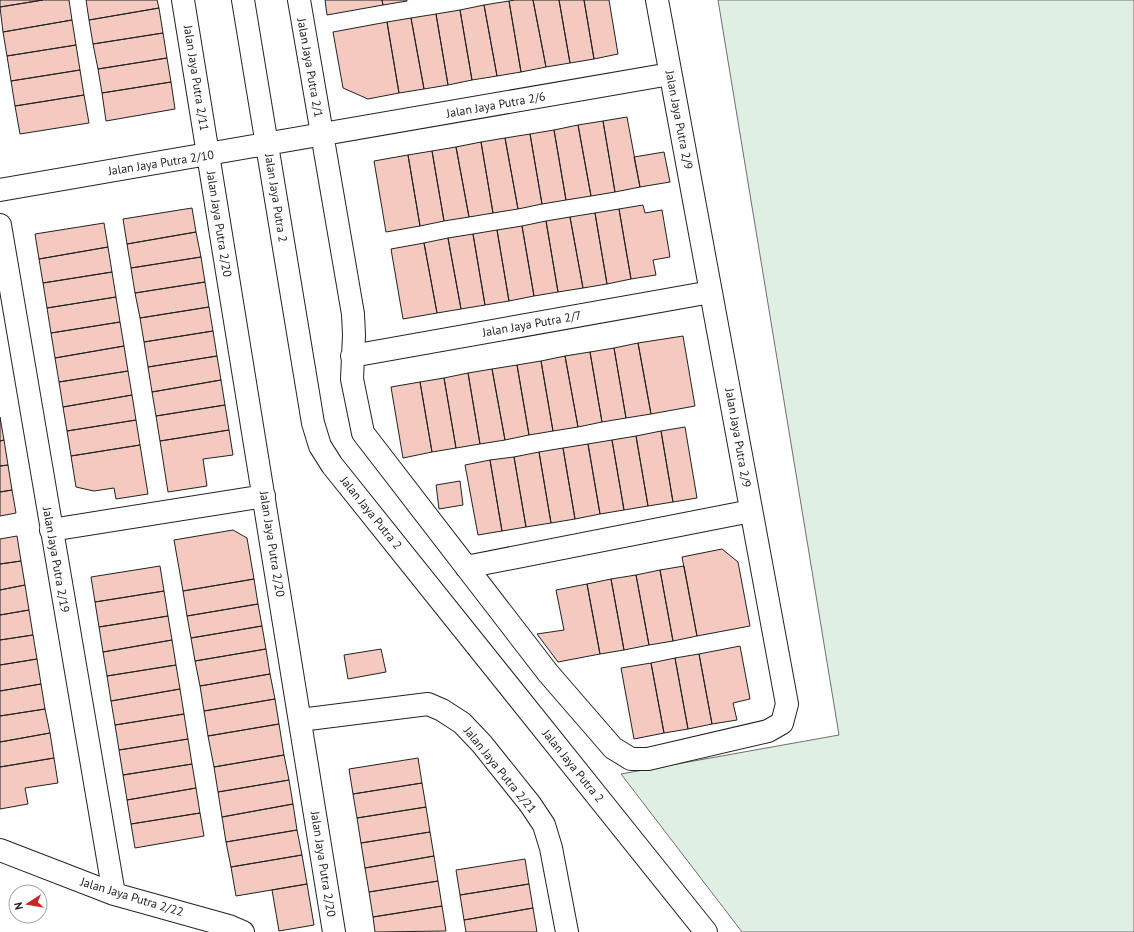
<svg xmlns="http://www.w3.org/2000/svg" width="1134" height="932" font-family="'PT Sans',sans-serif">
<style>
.green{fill:#e0efe3;stroke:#6f6f6f}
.building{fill:#f3c9c0;stroke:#222}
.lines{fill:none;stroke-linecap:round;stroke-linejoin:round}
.minor-casing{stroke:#222;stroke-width:24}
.minor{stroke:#fff;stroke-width:22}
.labels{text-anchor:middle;stroke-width:3;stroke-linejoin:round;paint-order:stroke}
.street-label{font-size:12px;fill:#222;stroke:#fff}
</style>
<rect width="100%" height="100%" fill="#fff"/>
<path class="green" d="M 718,0 L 1134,0 L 1134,932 L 742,932 L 621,774 L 839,735 Z"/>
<path class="building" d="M 0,0 L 43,0 L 0,7 Z
M 43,0 L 69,0 L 72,20 L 3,32 L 0,7 Z
M 86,0 L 157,0 L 159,8 L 89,20 Z
M 325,0 L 382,0 L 383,5 L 327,15 Z
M 382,0 L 407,0 L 407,1 L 383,5 Z
M 515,0 L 533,0 L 546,67 L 521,72 L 509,1 Z
M 533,0 L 559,0 L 570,63 L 546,67 Z
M 559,0 L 584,0 L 594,59 L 570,63 Z
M 584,0 L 609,0 L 618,54 L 594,59 Z
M 509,1 L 521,72 L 497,76 L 484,5 Z
M 484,5 L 497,76 L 472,80 L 460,10 Z
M 159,8 L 163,33 L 93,44 L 89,20 Z
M 460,10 L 472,80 L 448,85 L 436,14 Z
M 436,14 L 448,85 L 424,89 L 411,18 Z
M 411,18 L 424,89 L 399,93 L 387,22 Z
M 72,20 L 76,45 L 7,56 L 3,32 Z
M 387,22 L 399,93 L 368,99 L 343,88 L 333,32 Z
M 163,33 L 167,58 L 98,69 L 93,44 Z
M 76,45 L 80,70 L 11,81 L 7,56 Z
M 167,58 L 171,82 L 102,93 L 98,69 Z
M 80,70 L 84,95 L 15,106 L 11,81 Z
M 171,82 L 175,109 L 106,121 L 102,93 Z
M 84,95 L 89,123 L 20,134 L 15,106 Z
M 627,117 L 640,187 L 615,192 L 603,121 Z
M 603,121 L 615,192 L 591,196 L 578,125 Z
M 578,125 L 591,196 L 566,200 L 554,130 Z
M 554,130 L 566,200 L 542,204 L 530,134 Z
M 530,134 L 542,204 L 518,209 L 505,138 Z
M 505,138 L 518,209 L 493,213 L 481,142 Z
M 481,142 L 493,213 L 469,217 L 456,147 Z
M 456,147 L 469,217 L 444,221 L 432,151 Z
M 432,151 L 444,221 L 420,226 L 408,155 Z
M 664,152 L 670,182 L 640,187 L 634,157 Z
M 408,155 L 420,226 L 386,232 L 374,161 Z
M 643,205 L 645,213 L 662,210 L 670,257 L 653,260 L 656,275 L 631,279 L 619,209 Z
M 192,208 L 196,232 L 127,244 L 123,219 Z
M 619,209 L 631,279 L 607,284 L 595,213 Z
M 595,213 L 607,284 L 583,288 L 570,217 Z
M 570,217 L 583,288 L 558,292 L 546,221 Z
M 546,221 L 558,292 L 534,296 L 522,226 Z
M 104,223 L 108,247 L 39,259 L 35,234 Z
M 522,226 L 534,296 L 509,301 L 497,230 Z
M 497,230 L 509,301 L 485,305 L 473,234 Z
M 196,232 L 201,257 L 131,268 L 127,244 Z
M 473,234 L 485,305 L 461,309 L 448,238 Z
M 448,238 L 461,309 L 437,313 L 424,243 Z
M 424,243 L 437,313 L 403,319 L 391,249 Z
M 108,247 L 112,272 L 43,283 L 39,259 Z
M 201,257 L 205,282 L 135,293 L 131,268 Z
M 112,272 L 116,297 L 47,308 L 43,283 Z
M 205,282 L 209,307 L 140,318 L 135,293 Z
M 116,297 L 120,322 L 51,333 L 47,308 Z
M 209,307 L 213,331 L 144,342 L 140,318 Z
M 120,322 L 124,346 L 55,358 L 51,333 Z
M 213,331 L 217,356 L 148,367 L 144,342 Z
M 683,336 L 695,406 L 651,414 L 638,343 Z
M 638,343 L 651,414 L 626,418 L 614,348 Z
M 124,346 L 128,371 L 59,382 L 55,358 Z
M 614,348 L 626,418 L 602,422 L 590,352 Z
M 590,352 L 602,422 L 578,427 L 565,356 Z
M 217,356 L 221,380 L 152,392 L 148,367 Z
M 565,356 L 578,427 L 553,431 L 541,361 Z
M 541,361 L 553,431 L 529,435 L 517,365 Z
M 517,365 L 529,435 L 505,440 L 492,369 Z
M 492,369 L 505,440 L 480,444 L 468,373 Z
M 128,371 L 132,395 L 63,407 L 59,382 Z
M 468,373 L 480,444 L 456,448 L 444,378 Z
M 444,378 L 456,448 L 432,452 L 420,382 Z
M 221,380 L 225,405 L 156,416 L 152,392 Z
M 420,382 L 432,452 L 403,458 L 391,387 Z
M 132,395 L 136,420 L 67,431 L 63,407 Z
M 225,405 L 229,430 L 160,441 L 156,416 Z
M 0,417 L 4,440 L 0,441 Z
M 136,420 L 140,445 L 71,456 L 67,431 Z
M 685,427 L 697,498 L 673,502 L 661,431 Z
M 229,430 L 233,455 L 203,459 L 207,486 L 168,492 L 160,441 Z
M 661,431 L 673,502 L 648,506 L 636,436 Z
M 636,436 L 648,506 L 624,510 L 612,440 Z
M 4,440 L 8,465 L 0,466 L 0,441 Z
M 612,440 L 624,510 L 600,514 L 588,444 Z
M 588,444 L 600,514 L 575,519 L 563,448 Z
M 140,445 L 148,494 L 116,499 L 114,488 L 94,491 L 76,487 L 71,456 Z
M 563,448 L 575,519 L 551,523 L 539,452 Z
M 539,452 L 551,523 L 526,527 L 514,457 Z
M 514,457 L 526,527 L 502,531 L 490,460 Z
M 490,460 L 502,531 L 478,535 L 465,465 Z
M 8,465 L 12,490 L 0,492 L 0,466 Z
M 460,481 L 463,505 L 439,509 L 436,485 Z
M 12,490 L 16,513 L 0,516 L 0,492 Z
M 233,530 L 247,538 L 254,579 L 183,591 L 174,540 Z
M 17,536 L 21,561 L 0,564 L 0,539 Z
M 722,549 L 738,562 L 750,626 L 697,636 L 682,557 Z
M 21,561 L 25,585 L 0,590 L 0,564 Z
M 160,566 L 164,591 L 95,602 L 91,577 Z
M 684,566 L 697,636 L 673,641 L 660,570 Z
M 660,570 L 673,641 L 649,645 L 636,575 Z
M 636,575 L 649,645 L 624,650 L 611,579 Z
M 254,579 L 258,604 L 187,616 L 183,591 Z
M 611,579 L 624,650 L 600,654 L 587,584 Z
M 587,584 L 600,654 L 558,662 L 537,634 L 564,630 L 556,590 Z
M 25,585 L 29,610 L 0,615 L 0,590 Z
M 164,591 L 168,616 L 99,627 L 95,602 Z
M 258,604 L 262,626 L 191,638 L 187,616 Z
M 29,610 L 33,635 L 0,640 L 0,615 Z
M 168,616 L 172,640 L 103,652 L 99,627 Z
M 262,626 L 266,649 L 195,661 L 191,638 Z
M 33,635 L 37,659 L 0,665 L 0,640 Z
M 172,640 L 176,665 L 107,676 L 103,652 Z
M 740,646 L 750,699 L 733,703 L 737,720 L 712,724 L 699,654 Z
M 266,649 L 270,674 L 200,686 L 195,661 Z
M 381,649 L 386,672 L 348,679 L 344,655 Z
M 699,654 L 712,724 L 688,729 L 675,658 Z
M 675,658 L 688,729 L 664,733 L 651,663 Z
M 37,659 L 41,684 L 0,691 L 0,665 Z
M 651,663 L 664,733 L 634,739 L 621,668 Z
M 176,665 L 180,689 L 111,701 L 107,676 Z
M 270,674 L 275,699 L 204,711 L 200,686 Z
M 41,684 L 45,709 L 0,716 L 0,691 Z
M 180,689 L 184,714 L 115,725 L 111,701 Z
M 275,699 L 279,724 L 208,736 L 204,711 Z
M 45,709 L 50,733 L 0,742 L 0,716 Z
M 184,714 L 188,739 L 119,750 L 115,725 Z
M 279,724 L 284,755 L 214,767 L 208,736 Z
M 50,733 L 54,758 L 0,767 L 0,742 Z
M 188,739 L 192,764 L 123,775 L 119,750 Z
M 284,755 L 289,780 L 218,792 L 214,767 Z
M 54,758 L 58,783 L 25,788 L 28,804 L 0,809 L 0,767 Z
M 418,758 L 422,783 L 353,794 L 349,769 Z
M 192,764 L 196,788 L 127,800 L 123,775 Z
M 289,780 L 293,804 L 222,817 L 218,792 Z
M 422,783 L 426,807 L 357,818 L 353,794 Z
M 196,788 L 200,813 L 131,824 L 127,800 Z
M 293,804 L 297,830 L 226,842 L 222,817 Z
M 426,807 L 430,832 L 361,843 L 357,818 Z
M 200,813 L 204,836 L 135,848 L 131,824 Z
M 297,830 L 302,855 L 231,867 L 226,842 Z
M 430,832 L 434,856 L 365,868 L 361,843 Z
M 302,855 L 307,884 L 236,896 L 231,867 Z
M 434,856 L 438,881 L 369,892 L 365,868 Z
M 525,859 L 529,884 L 460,895 L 456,870 Z
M 438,881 L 442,906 L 373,917 L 369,892 Z
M 307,884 L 314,925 L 279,931 L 272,890 Z
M 529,884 L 533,908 L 464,920 L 460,895 Z
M 442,906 L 446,931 L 375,932 L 373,917 Z
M 533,908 L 537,932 L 466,932 L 464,920 Z"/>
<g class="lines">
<defs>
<path id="minor" d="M 183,0 L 334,932
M 243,0 L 313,423 L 320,446 L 332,465 L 706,932
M 299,0 L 353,314 L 354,335 L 352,379 L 363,433 L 548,673 L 613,748 L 631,759 L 648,759 L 768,731 L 782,723 L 787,704 L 657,0
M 0,190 L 670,74
M 0,225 L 114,894
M 352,356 L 711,292
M 51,530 L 264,496
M 466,567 L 751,511
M 300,720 L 428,704 L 442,710 L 462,723 L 482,744 L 530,804 L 544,825 L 551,848 L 567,932
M 0,850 L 114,894 L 229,926 L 243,932"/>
</defs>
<use href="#minor" class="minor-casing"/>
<use href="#minor" class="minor"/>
</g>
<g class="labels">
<g class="street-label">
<text transform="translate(310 68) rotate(80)" y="4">Jalan Jaya Putra 2/1</text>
<text transform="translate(196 78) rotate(81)" y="4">Jalan Jaya Putra 2/11</text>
<text transform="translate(496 105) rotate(-10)" y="4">Jalan Jaya Putra 2/6</text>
<text transform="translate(679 120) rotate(79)" y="4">Jalan Jaya Putra 2/9</text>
<text transform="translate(161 163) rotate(-9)" y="4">Jalan Jaya Putra 2/10</text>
<text transform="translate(276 198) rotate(81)" y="4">Jalan Jaya Putra 2</text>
<text transform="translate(219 224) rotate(81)" y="4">Jalan Jaya Putra 2/20</text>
<text transform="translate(532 324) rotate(-10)" y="4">Jalan Jaya Putra 2/7</text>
<text transform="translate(738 438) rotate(80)" y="4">Jalan Jaya Putra 2/9</text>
<text transform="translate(371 513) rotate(51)" y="4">Jalan Jaya Putra 2</text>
<text transform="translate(272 544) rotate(81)" y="4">Jalan Jaya Putra 2/20</text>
<text transform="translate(56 560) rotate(80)" y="4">Jalan Jaya Putra 2/19</text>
<text transform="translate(573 766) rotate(51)" y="4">Jalan Jaya Putra 2</text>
<text transform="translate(500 770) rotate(51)" y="4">Jalan Jaya Putra 2/21</text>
<text transform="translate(323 864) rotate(81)" y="4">Jalan Jaya Putra 2/20</text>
<text transform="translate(132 897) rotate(17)" y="4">Jalan Jaya Putra 2/22</text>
</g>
</g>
<g transform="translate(28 904) rotate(258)"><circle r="19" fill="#ffffff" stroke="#a7a7a7"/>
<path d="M0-3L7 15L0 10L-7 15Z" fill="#c62828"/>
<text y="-6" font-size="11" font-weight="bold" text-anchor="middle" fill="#222222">N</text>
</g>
</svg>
